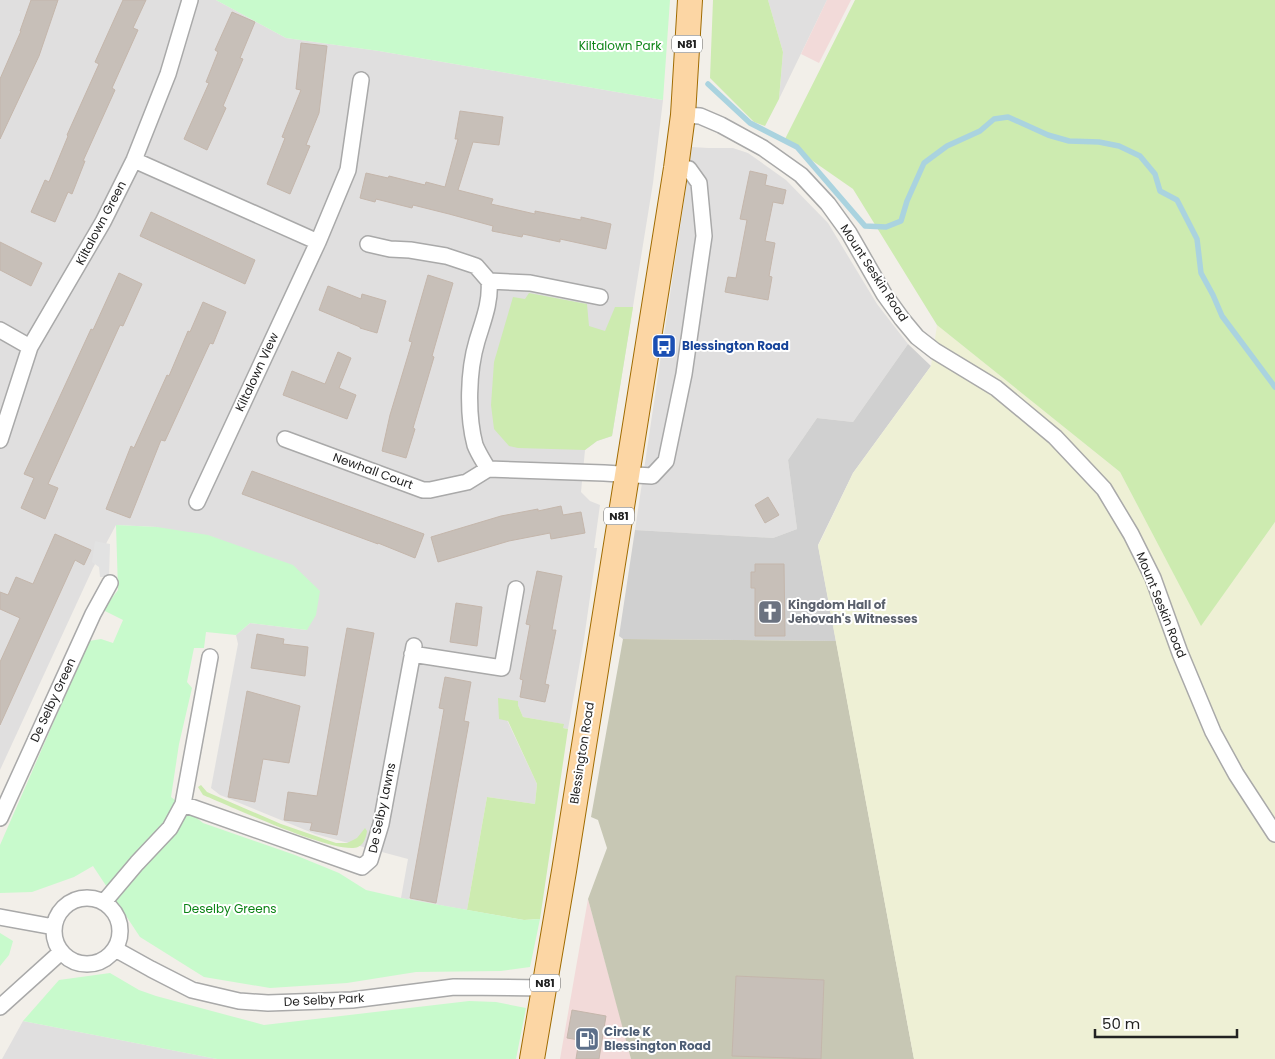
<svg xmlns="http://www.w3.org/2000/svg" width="1275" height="1059" font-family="Poppins,sans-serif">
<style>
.residential{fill:#e0dfdf}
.commercial{fill:#f2dad9}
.religious{fill:#d0d0d0}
.construction{fill:#c7c7b4}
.farmland{fill:#eef0d5}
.grass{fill:#cdebb0}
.park{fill:#c8facc}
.parking{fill:#e2e2e2}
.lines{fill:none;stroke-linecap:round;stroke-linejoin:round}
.stream{stroke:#aad3df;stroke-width:5.5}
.building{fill:#c7bfb8;stroke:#c4b6ab}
.minor-casing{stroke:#a9a9a9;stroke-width:18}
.primary-casing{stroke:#a06b00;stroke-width:26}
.minor{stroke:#fff;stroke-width:15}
.primary{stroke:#fcd6a4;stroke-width:24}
.labels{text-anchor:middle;stroke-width:4;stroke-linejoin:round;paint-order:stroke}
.shield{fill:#fff;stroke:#646464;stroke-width:1}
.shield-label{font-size:11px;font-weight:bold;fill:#222}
.park-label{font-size:12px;fill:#0c8416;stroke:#fff}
.street-label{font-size:12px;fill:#222;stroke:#fff}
.transit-label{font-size:12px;font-weight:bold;fill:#164399;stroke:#fff;text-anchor:start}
.worship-label{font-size:12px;font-weight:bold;fill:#5b616d;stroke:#fff;text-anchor:start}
.service-label{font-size:12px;font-weight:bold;fill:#4e5e75;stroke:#fff;text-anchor:start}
</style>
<rect width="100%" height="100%" fill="#f2efe9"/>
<path class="residential" d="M 0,0 L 216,0 L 286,38 L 379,51 L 663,100 L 653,183 L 612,436 L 597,441 L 585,450 L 581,492 L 590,501 L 600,505 L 594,548 L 597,548 L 584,639 L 568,729 L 563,728 L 563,724 L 523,717 L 518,705 L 507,720 L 537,784 L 535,804 L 487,797 L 467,910 L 401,898 L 408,859 L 315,834 L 220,795 L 211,788 L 238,644 L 236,635 L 250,623 L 307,630 L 157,527 L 116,525 L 93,568 L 0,770 Z
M 768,0 L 827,0 L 779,99 L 783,52 Z
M 692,147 L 708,148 L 733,148 L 748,153 L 786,180 L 828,223 L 877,304 L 908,344 L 853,422 L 817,418 L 788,460 L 797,529 L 773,538 L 635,530 Z
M 23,1021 L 217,1059 L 2,1059 Z"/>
<path class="commercial" d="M 827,0 L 851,0 L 819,63 L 801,54 Z
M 588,899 L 627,1042 L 631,1059 L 560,1059 Z"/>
<path class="religious" d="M 908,344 L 931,366 L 853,473 L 818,545 L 836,641 L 623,639 L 619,636 L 635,530 L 773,538 L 797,529 L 788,460 L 817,418 L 853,422 Z"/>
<path class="construction" d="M 623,639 L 836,641 L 914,1059 L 631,1059 L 588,899 L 607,848 L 598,820 L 591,817 Z"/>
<path class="farmland" d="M 937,325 L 1120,472 L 1201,625 L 1275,522 L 1275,1059 L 914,1059 L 818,546 L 853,473 L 931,366 Z"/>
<path class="grass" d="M 713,0 L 768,0 L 783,52 L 779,99 L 765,126 L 754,122 L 710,78 Z
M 855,0 L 1275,0 L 1275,522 L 1201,626 L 1120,472 L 937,325 L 853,189 L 784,141 Z
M 529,293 L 587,304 L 589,326 L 605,331 L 615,307 L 633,307 L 612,436 L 597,441 L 585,450 L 518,448 L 509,446 L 494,429 L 491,405 L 494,362 L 513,297 L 525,299 Z
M 498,698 L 518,701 L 518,705 L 523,717 L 564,724 L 563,728 L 568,729 L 540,919 L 524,920 L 467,910 L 487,797 L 535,804 L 537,784 L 508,721 L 499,719 Z
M 201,785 L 207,792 L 281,824 L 336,843 L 347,843 L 357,838 L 365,828 L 367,831 C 366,838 364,844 358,847 C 337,856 228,805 203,795 L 198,787 Z"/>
<path class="park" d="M 216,0 L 670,0 L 663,100 L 379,51 L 286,38 Z
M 116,525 L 157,527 L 208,535 L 293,565 L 320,591 L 316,615 L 307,630 L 250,623 L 236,635 L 206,632 L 204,648 L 194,648 L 187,682 L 192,688 L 179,744 L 171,797 L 203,823 L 295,855 L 339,873 L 366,890 L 401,898 L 524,920 L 540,919 L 530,967 L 501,971 L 416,972 L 347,983 L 270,988 L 204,977 L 140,937 L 93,866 L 74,877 L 32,892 L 0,893 L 0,845 L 89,641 L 101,639 L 113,643 L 123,620 L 103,610 L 118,590 Z
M 0,933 L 13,941 L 9,955 L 0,966 Z
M 110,973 L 139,990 L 156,996 L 264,1025 L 469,1001 L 496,1002 L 526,1008 L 516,1059 L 217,1059 L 23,1021 L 59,980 Z"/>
<path class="parking" d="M 95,541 L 110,544 L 109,577 L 100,577 L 99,567 L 92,562 Z"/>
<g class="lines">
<path class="stream" d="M 708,84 L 750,123 L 797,147 L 865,226 L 886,227 L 901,221 L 907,201 L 924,163 L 947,146 L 980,131 L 994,119 L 1008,117 L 1048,135 L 1069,141 L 1099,142 L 1119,146 L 1140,156 L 1155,174 L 1160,191 L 1177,200 L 1197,239 L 1201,273 L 1213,295 L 1222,316 L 1275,387"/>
</g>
<path class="building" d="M 31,0 L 58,0 L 39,56 L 0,139 L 0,79 L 21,31 L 20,31 Z
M 123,0 L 146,0 L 133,28 L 138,30 L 112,88 L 115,90 L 83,161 L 85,161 L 72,194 L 68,192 L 55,222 L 31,212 L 45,180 L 49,182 L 68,136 L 67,135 L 99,64 L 95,62 Z
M 232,12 L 255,22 L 240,58 L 243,59 L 223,106 L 226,108 L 207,150 L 184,139 L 209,83 L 206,82 L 218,52 L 215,50 Z
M 301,43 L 327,46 L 319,113 L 306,145 L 310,146 L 290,194 L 267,184 L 285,138 L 282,137 L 301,90 L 296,89 Z
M 460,111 L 503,117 L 499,145 L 473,142 L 458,190 L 493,199 L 491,204 L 535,214 L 535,211 L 581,220 L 581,217 L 611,224 L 606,249 L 560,239 L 560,242 L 523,234 L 522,237 L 492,231 L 493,226 L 449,214 L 413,205 L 412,208 L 376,199 L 375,202 L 360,198 L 366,173 L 388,178 L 389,176 L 425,185 L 426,182 L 445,187 L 458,139 L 455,139 Z
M 750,171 L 767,175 L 765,185 L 786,190 L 783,204 L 773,202 L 765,241 L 775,243 L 769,276 L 772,277 L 768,300 L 725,292 L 728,277 L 736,278 L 747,220 L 740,219 Z
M 151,212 L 255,260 L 245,284 L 140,236 Z
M 0,242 L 42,263 L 31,286 L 0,270 Z
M 119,273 L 142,284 L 123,326 L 120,325 L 48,484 L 58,488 L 45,519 L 21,508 L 34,478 L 24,474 L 91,329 L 93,330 Z
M 428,275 L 453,283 L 432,356 L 434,357 L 413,428 L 415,429 L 406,458 L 382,451 L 390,415 L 412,342 L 409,341 Z
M 328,286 L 361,299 L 362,294 L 386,301 L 377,333 L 360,328 L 360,327 L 319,310 Z
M 203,302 L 226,312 L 213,344 L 210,343 L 165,441 L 161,440 L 130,518 L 106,509 L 131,446 L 134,448 L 167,375 L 169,376 L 188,331 L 190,332 Z
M 338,352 L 351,358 L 339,388 L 356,395 L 347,419 L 283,395 L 292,371 L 325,384 Z
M 252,471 L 424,534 L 415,558 L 378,543 L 378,544 L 242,494 Z
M 768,497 L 779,515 L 765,523 L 755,505 Z
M 561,506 L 563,515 L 581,512 L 585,533 L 551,539 L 550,533 L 509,541 L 438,562 L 431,537 L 501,516 L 538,509 L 538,511 Z
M 55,534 L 91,550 L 84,565 L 75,560 L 0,725 L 0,662 L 20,618 L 0,609 L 0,592 L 8,595 L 16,577 L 33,584 Z
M 755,564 L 784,564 L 785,636 L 755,636 L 755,588 L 751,588 L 751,572 L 755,572 Z
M 537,571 L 562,576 L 552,630 L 556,630 L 545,684 L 549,685 L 545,702 L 520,697 L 523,680 L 520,679 L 530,625 L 526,624 Z
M 456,603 L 482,607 L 477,646 L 450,642 Z
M 347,628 L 374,633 L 337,835 L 310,830 L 312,823 L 284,820 L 288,792 L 317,796 Z
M 257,634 L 284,639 L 283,644 L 308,647 L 305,676 L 251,668 Z
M 445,677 L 471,682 L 464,721 L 469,722 L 436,903 L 410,898 L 444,709 L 439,708 Z
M 247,691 L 300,706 L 289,763 L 263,759 L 255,802 L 228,797 Z
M 736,976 L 824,980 L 821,1059 L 732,1056 Z
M 572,1010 L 606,1016 L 599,1059 L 576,1059 L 579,1040 L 567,1038 Z"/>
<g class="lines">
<defs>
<path id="minor" d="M 683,115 L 700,116 L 721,125 L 763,148 L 801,175 L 828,204 L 849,233 L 884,294 L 902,319 L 917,337 L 935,351 L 996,388 L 1055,437 L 1104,489 L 1131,534 L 1153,578 L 1180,653 L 1213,732 L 1236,774 L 1275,834
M 134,160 L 318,242
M 368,244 L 390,249 L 410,250 L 446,256 L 476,266 L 489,281 C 491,302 483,321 477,341 C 468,371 467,415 475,445 C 478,453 484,462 488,469
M 489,281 L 530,283 L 600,297
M 0,330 L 30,347
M 285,439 L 423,490 L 430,490 L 467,482 L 488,469 L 604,473 L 652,476 L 666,461 L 684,374 L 704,236 L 699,183 L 689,169 L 676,168
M 0,440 L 30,347 L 103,222 L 134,160 L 168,74 L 190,0
M 197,502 L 318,242 L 348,170 L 361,80
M 412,654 L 502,668 L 516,589
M 183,804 L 362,867 L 370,860 L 381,824 L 414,646
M 0,818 L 93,614 L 110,583
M54 931a33 33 0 1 1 66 0a33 33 0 1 1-66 0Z
M 104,902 L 137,863 L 170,828 L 183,804 L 210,657
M 0,917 L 54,927
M 115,949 L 151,969 L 192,990 L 239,1001 L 268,1003 L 352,1000 L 454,987 L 544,988
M 0,1007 L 61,952"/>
<path id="primary" d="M 532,1059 L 564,871 L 676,168 L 683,115 L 690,0"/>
</defs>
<use href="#minor" class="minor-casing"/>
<use href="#primary" class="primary-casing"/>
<use href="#minor" class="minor"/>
<use href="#primary" class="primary"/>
</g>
<defs>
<symbol id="bus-square" viewBox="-11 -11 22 22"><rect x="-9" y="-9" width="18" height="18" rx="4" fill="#1a4fb4" stroke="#fff"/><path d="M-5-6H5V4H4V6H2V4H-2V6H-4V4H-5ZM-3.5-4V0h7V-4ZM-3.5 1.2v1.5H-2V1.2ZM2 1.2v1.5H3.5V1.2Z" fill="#fff"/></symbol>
<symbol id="church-square" viewBox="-11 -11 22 22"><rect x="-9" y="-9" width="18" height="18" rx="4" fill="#6b7280" stroke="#fff"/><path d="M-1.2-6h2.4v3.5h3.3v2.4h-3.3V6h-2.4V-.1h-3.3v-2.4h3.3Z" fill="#fff"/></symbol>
<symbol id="fuel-square" viewBox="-11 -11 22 22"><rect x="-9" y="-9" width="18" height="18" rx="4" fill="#5c6f8a" stroke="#fff"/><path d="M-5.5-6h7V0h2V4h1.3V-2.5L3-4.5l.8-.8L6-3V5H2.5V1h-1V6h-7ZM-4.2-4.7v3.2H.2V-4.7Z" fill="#fff"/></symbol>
</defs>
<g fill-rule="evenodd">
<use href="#bus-square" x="650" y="332" width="28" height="28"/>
<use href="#church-square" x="756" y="598" width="28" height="28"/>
<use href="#fuel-square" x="573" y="1025" width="28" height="28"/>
</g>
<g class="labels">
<g class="shield">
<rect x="672" y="35.5" width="30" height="17" rx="4"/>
<rect x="604" y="507.5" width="30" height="17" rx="4"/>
<rect x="530" y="974.5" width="30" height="17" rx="4"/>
</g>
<g class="shield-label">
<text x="687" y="48">N81</text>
<text x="619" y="520">N81</text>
<text x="545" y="987">N81</text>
</g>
<g class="park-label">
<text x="620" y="50">Kiltalown Park</text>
<text x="230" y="913">Deselby Greens</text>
</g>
<g class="street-label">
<text transform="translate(101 223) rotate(-62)" y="4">Kiltalown Green</text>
<text transform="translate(874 273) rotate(57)" y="4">Mount Seskin Road</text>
<text transform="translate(257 372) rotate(-65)" y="4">Kiltalown View</text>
<text transform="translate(373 471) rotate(20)" y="4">Newhall Court</text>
<text transform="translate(1161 605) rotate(68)" y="4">Mount Seskin Road</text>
<text transform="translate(53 700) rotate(-65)" y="4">De Selby Green</text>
<text transform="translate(582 753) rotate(-81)" y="4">Blessington Road</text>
<text transform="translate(382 808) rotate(-78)" y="4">De Selby Lawns</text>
<text transform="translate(324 1000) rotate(-3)" y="4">De Selby Park</text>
</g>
<g class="transit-label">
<text x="682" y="350">Blessington Road</text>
</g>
<g class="worship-label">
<text x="788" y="609">Kingdom Hall of<tspan x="788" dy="14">Jehovah's Witnesses</tspan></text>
</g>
<g class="service-label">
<text x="604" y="1036">Circle K<tspan x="604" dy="14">Blessington Road</tspan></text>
</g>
</g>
<path d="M1095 1029v8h142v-8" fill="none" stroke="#222222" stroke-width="2.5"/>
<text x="1102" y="1029" font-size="15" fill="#222222" stroke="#ffffff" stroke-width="4" paint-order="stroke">50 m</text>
</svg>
